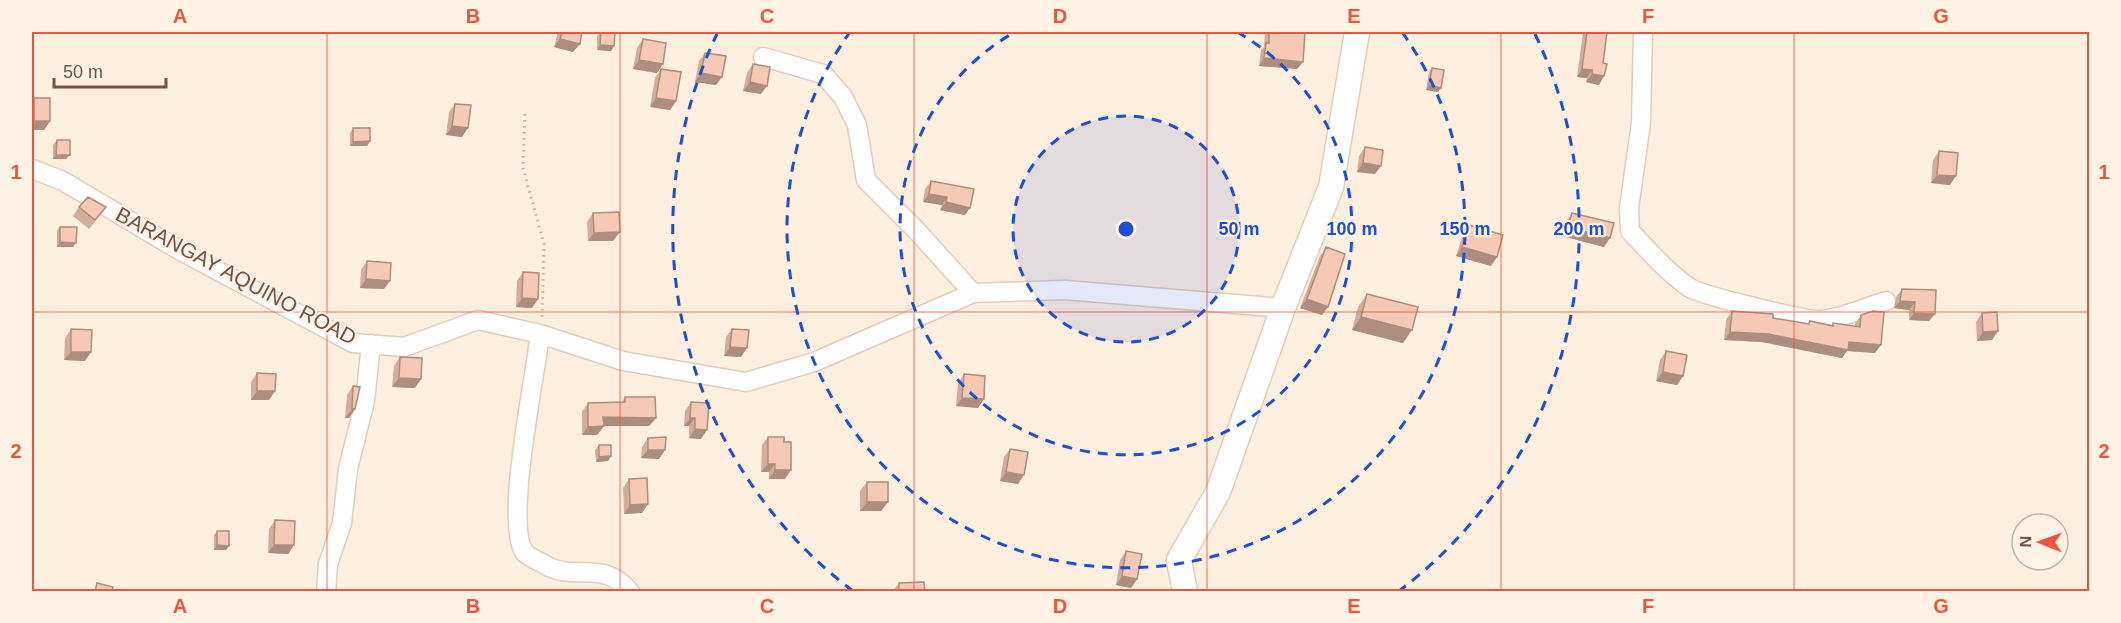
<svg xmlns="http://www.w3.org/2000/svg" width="2121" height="623" font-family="Arial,sans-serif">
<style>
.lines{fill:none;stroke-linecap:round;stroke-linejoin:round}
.street-casing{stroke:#e4ccbd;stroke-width:21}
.secondary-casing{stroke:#eaccba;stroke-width:27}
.path{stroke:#daac98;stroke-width:3;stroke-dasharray:1.5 4.5;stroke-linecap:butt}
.street{stroke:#fff;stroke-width:18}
.secondary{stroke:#fff;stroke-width:24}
.wall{fill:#d3ad9b}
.shaded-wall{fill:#ac8d7e}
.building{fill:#f5c9b4;stroke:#ac8d7e;stroke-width:1.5}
.grid{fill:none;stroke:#f2543a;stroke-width:1.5;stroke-opacity:0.55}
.ring{fill:none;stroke:#1d4ed8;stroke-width:3;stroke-dasharray:10 8}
.labels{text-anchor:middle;stroke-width:4.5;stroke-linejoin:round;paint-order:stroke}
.street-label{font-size:21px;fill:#755245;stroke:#fff3e6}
.centre{fill:#1d4ed8;stroke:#fff3e6;stroke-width:3}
.ring-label{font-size:18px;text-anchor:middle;font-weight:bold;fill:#1d4ed8;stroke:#fff3e6;stroke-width:4.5;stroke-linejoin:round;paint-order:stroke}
.neatline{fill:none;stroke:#f2543a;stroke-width:2}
.grid-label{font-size:20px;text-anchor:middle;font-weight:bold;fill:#f2543a}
</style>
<rect width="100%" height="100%" fill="#feefde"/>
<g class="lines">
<defs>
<path id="street" d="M 1643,32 L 1641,123 L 1629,208 L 1630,231 C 1648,250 1668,273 1690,288 C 1702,295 1805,321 1820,320 C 1841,319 1866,307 1886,301
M 763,57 L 823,74 L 843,97 L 857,125 L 866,180 L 916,230 L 973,293
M 32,169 L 63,181 L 179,250 L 353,343 L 404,347 L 478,320 L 540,334 L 623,361 L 746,382 L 814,362 L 973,293 L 1065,290 L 1283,308
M 540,334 C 536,374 503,526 525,553 C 530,558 543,563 549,567 C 577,580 605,560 630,592
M 326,592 L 328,564 L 342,523 L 348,469 L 365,401 L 371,344"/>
<path id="secondary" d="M 1185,592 L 1179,560 L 1218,492 L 1283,308 L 1331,187 L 1357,32"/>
</defs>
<use href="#street" class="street-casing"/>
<use href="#secondary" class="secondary-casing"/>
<path class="path" d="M 525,114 L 523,168 L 544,244 L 542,318"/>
<use href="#street" class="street"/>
<use href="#secondary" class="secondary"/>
</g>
<path class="wall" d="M 558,32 L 582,32 L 573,52 L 554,47 Z
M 601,32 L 614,46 L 611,51 L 597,50 L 597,36 Z
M 1265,32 L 1294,32 L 1297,69 L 1259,66 L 1261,50 L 1264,47 Z
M 1583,32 L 1607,32 L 1599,85 L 1586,82 L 1587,78 L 1577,77 Z
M 643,39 L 657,73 L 633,69 L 637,48 Z
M 705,53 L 716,85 L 695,82 L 699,61 Z
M 753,64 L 761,94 L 743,91 L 747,73 Z
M 1432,68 L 1438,92 L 1426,90 L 1429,72 Z
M 661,69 L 676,101 L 670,110 L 650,107 L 655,78 Z
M 34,98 L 50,121 L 44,130 L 32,130 L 32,102 Z
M 455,104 L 462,137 L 446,135 L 449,112 Z
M 353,128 L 370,141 L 367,146 L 350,146 L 350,133 Z
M 57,140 L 66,159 L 53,159 L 53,145 Z
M 1365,147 L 1375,174 L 1357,172 L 1359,156 Z
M 1939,151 L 1950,185 L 1931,183 L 1933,160 Z
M 931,181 L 965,215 L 940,210 L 942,205 L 923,202 L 925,189 Z
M 79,207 L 106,207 L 89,229 L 73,216 Z
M 593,213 L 613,241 L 588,241 L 587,222 Z
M 1572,213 L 1604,247 L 1562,236 L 1566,222 Z
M 1469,225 L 1491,266 L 1456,256 L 1463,234 Z
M 60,227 L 76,243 L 73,247 L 57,247 L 57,231 Z
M 1326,247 L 1322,315 L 1300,308 L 1320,256 Z
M 367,261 L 384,289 L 360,288 L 361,270 Z
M 523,272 L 532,308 L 516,307 L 517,281 Z
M 1902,289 L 1936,290 L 1929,321 L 1909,320 L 1909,310 L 1894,308 L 1896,297 Z
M 1367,294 L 1403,343 L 1352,330 L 1358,307 Z
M 1732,311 L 1808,324 L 1810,321 L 1832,325 L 1833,323 L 1855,326 L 1855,324 L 1861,315 L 1875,353 L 1847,351 L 1842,358 L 1762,342 L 1724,340 L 1726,320 Z
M 1982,313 L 1998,331 L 1992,340 L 1977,341 L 1976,322 Z
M 71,329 L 85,361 L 64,360 L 65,338 Z
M 732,329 L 741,357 L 724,356 L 726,337 Z
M 1666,351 L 1683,376 L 1677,385 L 1656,381 L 1660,360 Z
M 400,357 L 415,388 L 392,387 L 394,366 Z
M 257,373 L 275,391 L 269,400 L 251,400 L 251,382 Z
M 964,374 L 984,399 L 978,408 L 956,406 L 958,383 Z
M 353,386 L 355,409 L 349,418 L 345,418 L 347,395 Z
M 625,397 L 656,418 L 649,426 L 604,426 L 597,435 L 582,435 L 582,412 L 588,403 L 622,402 Z
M 691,402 L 701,439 L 689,438 L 689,426 L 684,426 L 685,411 Z
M 768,437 L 785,479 L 769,479 L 769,472 L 761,472 L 762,445 Z
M 648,438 L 659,459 L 641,458 L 642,447 Z
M 599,445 L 611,456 L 608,461 L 596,462 L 595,450 Z
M 1010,449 L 1018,484 L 1000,481 L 1004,457 Z
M 629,479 L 642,513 L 624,514 L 623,488 Z
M 867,482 L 888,502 L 881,511 L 860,511 L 860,491 Z
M 275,520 L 294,545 L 288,554 L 268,553 L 269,529 Z
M 217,531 L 226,550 L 214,550 L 214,535 Z
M 1126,551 L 1137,579 L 1131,588 L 1116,585 L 1120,560 Z
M 899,583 L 925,591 L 893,591 Z"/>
<path class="shaded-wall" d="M 560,39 L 580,44 L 573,52 L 554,47 Z
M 600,45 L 614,46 L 611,51 L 597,50 Z
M 1264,58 L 1303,62 L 1297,69 L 1259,66 Z
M 639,60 L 663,64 L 657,73 L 633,69 Z
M 1582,69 L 1592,70 L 1587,78 L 1577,77 Z
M 701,73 L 722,77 L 716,85 L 695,82 Z
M 1592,74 L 1604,76 L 1599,85 L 1586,82 Z
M 750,82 L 767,86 L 761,94 L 743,91 Z
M 1429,85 L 1441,88 L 1438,92 L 1426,90 Z
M 656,98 L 676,101 L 670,110 L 650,107 Z
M 34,121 L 50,121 L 44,130 L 32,130 L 32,124 Z
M 452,126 L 468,128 L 462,137 L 446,135 Z
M 370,141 L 367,146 L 350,146 L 353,142 Z
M 56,155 L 70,155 L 66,159 L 53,159 Z
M 1363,163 L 1381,166 L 1375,174 L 1357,172 Z
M 1937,175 L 1956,176 L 1950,185 L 1931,183 Z
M 929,194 L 947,197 L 942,205 L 923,202 Z
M 946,202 L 970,208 L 965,215 L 940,210 Z
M 1568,227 L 1610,238 L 1604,247 L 1562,236 Z
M 620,232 L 613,241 L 588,241 L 594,233 Z
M 60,242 L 76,243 L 73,247 L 57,247 Z
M 1462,247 L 1497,257 L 1491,266 L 1456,256 Z
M 366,279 L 390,281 L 384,289 L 360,288 Z
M 522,298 L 538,299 L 532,308 L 516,307 Z
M 1307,299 L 1328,307 L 1322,315 L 1300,308 Z
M 1900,301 L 1915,302 L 1909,310 L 1894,308 Z
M 1914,313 L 1935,314 L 1929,321 L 1909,320 Z
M 1361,317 L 1412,330 L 1403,343 L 1352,330 Z
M 1998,331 L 1992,340 L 1977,341 L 1983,332 Z
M 1730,332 L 1768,334 L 1849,342 L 1881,345 L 1875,353 L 1847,351 L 1842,358 L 1762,342 L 1724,340 Z
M 730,347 L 747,348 L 741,357 L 724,356 Z
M 71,352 L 91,352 L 85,361 L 64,360 Z
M 1663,372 L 1683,376 L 1677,385 L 1656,381 Z
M 399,378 L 421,379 L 415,388 L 392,387 Z
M 257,391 L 275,391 L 269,400 L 251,400 Z
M 962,398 L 984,399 L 978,408 L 956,406 Z
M 352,409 L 355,409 L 349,418 L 345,418 Z
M 603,417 L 656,418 L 649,426 L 597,426 Z
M 690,418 L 695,418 L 689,426 L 684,426 Z
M 604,426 L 597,435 L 582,435 L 588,427 Z
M 695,429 L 707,430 L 701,439 L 689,438 Z
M 648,450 L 665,450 L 659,459 L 641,458 Z
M 611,456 L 608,461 L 596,462 L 599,457 Z
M 768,464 L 775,464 L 769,472 L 761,472 Z
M 775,470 L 791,470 L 785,479 L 769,479 Z
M 1006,472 L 1024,475 L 1018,484 L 1000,481 Z
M 867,502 L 888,502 L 881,511 L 860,511 Z
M 648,504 L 642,513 L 624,514 L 630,505 Z
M 217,545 L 229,546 L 226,550 L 214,550 Z
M 274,545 L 294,545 L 288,554 L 268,553 Z
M 1122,576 L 1137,579 L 1131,588 L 1116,585 Z"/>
<path class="building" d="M 562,32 L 582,32 L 580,44 L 560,39 Z
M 601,32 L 615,33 L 614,46 L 600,45 Z
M 1269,32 L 1305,32 L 1303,62 L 1264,58 L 1266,43 L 1269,43 Z
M 1587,32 L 1607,32 L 1603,63 L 1607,64 L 1604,76 L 1592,74 L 1592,70 L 1582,69 Z
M 643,39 L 666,43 L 663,64 L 639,60 Z
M 705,53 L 726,56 L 722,77 L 701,73 Z
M 753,64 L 770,67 L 767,86 L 750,82 Z
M 1432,68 L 1444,70 L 1441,88 L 1429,85 Z
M 661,69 L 681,72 L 676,101 L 656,98 Z
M 34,98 L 50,98 L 50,121 L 34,121 Z
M 455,104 L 471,105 L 468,128 L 452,126 Z
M 353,128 L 370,128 L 370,141 L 353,142 Z
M 57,140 L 70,140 L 70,155 L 56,155 Z
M 1365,147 L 1383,150 L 1381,166 L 1363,163 Z
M 1939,151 L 1958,153 L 1956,176 L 1937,175 Z
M 931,181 L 974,189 L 970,208 L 946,202 L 947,197 L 929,194 Z
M 88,197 L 106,207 L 95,220 L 79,207 Z
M 619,212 L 620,232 L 594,233 L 593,213 Z
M 1572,213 L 1614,223 L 1610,238 L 1568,227 Z
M 1469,225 L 1503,235 L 1497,257 L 1462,247 Z
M 60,227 L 77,227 L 76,243 L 60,242 Z
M 1326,247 L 1345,254 L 1328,307 L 1307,299 Z
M 367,261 L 391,263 L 390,281 L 366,279 Z
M 523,272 L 539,273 L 538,299 L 522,298 Z
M 1902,289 L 1936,290 L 1935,314 L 1914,313 L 1915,302 L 1900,301 Z
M 1367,294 L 1418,307 L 1412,330 L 1361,317 Z
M 1732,311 L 1773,314 L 1773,318 L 1809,324 L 1810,321 L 1833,326 L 1833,323 L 1860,327 L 1861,315 L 1873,311 L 1884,312 L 1881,345 L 1849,342 L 1848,350 L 1768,334 L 1730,332 Z
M 1997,312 L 1998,331 L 1983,332 L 1982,313 Z
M 71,329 L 92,330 L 91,352 L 71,352 Z
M 732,329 L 749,330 L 747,348 L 730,347 Z
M 1666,351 L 1687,355 L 1683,376 L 1663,372 Z
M 400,357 L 422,358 L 421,379 L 399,378 Z
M 257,373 L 276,374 L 275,391 L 257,391 Z
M 964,374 L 985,376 L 984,399 L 962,398 Z
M 353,386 L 360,387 L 355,409 L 352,409 Z
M 625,397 L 655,397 L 656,418 L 603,417 L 604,426 L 588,427 L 588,403 L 625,402 Z
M 691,402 L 709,403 L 707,430 L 695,429 L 695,418 L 690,418 Z
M 666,437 L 665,450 L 648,450 L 648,438 Z
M 768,437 L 784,437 L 784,442 L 791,442 L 791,470 L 775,470 L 775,464 L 768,464 Z
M 599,445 L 611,445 L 611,456 L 599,457 Z
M 1010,449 L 1028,452 L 1024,475 L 1006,472 Z
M 647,478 L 648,504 L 630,505 L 629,479 Z
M 867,482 L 888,482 L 888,502 L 867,502 Z
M 275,520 L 295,521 L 294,545 L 274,545 Z
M 217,531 L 229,531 L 229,546 L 217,545 Z
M 1126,551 L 1142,554 L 1137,579 L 1122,576 Z
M 924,582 L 925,591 L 899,591 L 899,583 Z
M 97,583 L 113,587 L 112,591 L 95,591 Z"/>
<path class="grid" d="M 327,32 L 327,592M 620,32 L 620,592M 914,32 L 914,592M 1207,32 L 1207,592M 1501,32 L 1501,592M 1794,32 L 1794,592M 32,312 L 2090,312"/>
<circle cx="1126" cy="229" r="113" fill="#1d4ed8" fill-opacity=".12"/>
<g class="ring">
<circle cx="1126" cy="229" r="113"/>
<path d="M1237 32A226 226 0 1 1 1015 32"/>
<path d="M1402 32A339 339 0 1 1 850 32"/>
<path d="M853 591A453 453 0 0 1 717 34M1535 34A453 453 0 0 1 1399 591"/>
</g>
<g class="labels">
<g class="street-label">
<text transform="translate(236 276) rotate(28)" y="7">BARANGAY AQUINO ROAD</text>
</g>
</g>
<circle cx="1126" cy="229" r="9" class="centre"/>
<g class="ring-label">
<text x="1239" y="235">50 m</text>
<text x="1352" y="235">100 m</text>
<text x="1465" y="235">150 m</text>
<text x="1579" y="235">200 m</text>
</g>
<rect width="2121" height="623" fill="none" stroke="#fff3e6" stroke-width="66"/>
<g transform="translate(2040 542) rotate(271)"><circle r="28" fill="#fff3e6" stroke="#c8b3a6" stroke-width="1.5"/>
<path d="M0-4.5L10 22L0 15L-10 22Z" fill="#f2543a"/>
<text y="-9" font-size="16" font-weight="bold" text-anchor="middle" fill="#755245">N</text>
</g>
<path d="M54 78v9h112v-9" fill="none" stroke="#755245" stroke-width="3"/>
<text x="63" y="78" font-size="18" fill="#755245" stroke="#fff3e6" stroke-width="4.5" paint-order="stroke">50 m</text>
<rect x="33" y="33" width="2055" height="557" class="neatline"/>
<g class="grid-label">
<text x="180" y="23">A</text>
<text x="473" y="23">B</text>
<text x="767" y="23">C</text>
<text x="1060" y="23">D</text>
<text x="1354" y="23">E</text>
<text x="1648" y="23">F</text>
<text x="1941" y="23">G</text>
<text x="16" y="179">1</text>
<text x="2104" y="179">1</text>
<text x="16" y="458">2</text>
<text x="2104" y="458">2</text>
<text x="180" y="613">A</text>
<text x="473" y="613">B</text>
<text x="767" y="613">C</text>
<text x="1060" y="613">D</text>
<text x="1354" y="613">E</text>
<text x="1648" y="613">F</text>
<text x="1941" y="613">G</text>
</g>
</svg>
